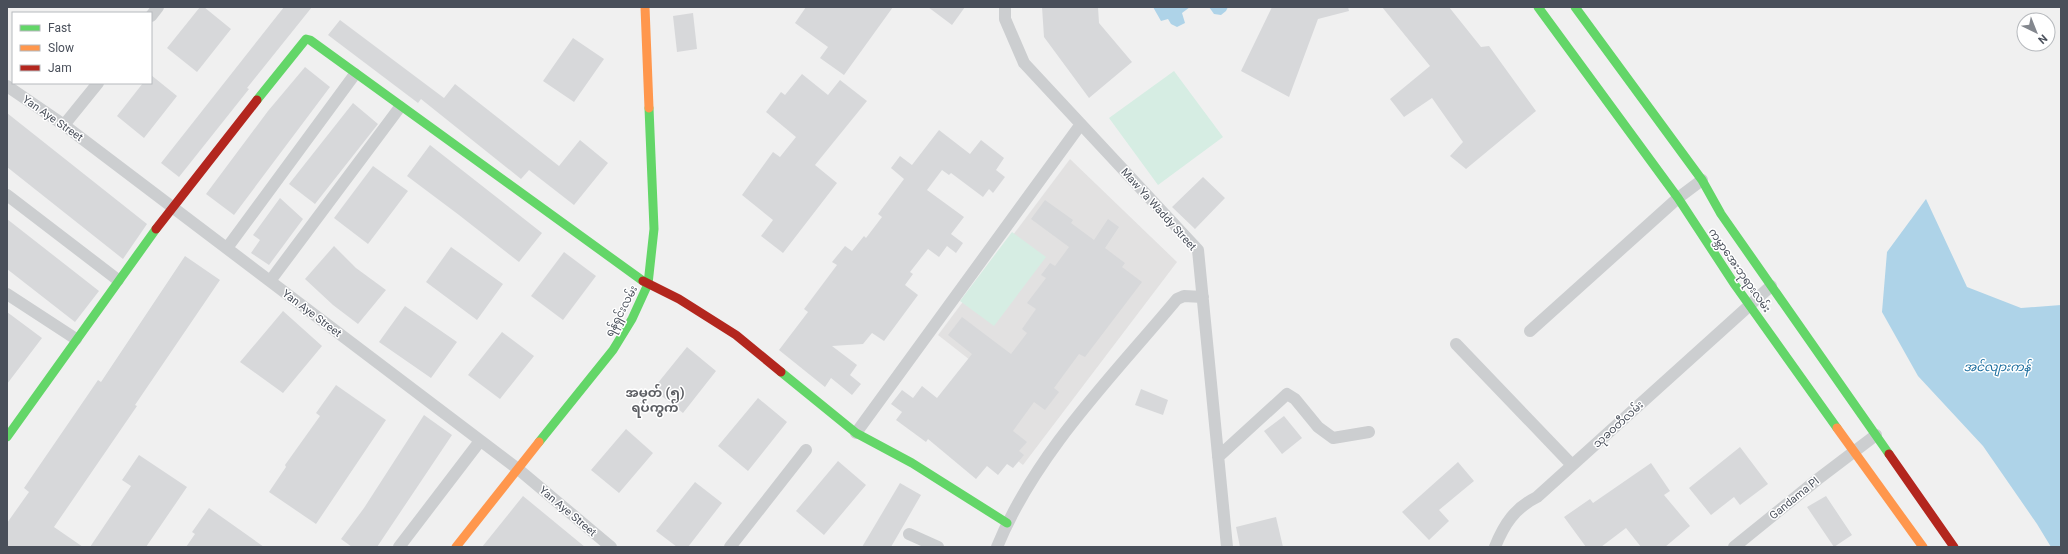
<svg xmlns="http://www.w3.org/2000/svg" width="2068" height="554" font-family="Roboto,'Noto Sans Myanmar',sans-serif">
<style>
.education{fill:#e2e1e1}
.green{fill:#d6ede3}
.water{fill:#aed3e8}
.building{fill:#d7d8da}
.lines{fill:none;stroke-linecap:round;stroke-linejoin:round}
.street{stroke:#ccced0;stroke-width:12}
.fast{stroke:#63d668;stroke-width:9}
.slow{stroke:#ff974d;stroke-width:9}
.jam{stroke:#b3261e;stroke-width:9}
.labels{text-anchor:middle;stroke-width:3;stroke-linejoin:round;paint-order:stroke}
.street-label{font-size:11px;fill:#494f5a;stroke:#fff}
.water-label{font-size:12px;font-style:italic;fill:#196c9d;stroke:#fff}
.quarter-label{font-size:13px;font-weight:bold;fill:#5c5e63;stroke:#fff}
</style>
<rect width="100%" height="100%" fill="#f0f0f0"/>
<path class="education" d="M 1070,159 L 1177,262 L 1023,465 L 962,416 L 993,378 L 938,335 Z"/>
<path class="green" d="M 1174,71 L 1223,137 L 1158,185 L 1109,118 Z
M 1012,232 L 1046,257 L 994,326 L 960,301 Z"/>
<path class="water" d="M 1153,7 L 1190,7 L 1182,13 L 1185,23 L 1177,27 L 1171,24 L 1168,19 L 1161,21 Z
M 1209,7 L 1228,7 L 1226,11 L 1221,15 L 1214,14 Z
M 1926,199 L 1967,287 L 2021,308 L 2061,305 L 2061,547 L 2051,547 L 2037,524 L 1983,446 L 1918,376 L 1882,312 L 1887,252 Z"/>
<path class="building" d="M 200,7 L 204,7 L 231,29 L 197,72 L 167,48 Z
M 284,7 L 312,7 L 247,88 L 249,89 L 179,177 L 161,163 Z
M 806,7 L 893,7 L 844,75 L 820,58 L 828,47 L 795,23 Z
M 928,7 L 965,7 L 952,25 Z
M 1042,7 L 1098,7 L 1099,23 L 1132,62 L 1089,98 L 1044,37 Z
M 1272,7 L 1348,7 L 1349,11 L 1318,19 L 1289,97 L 1241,71 Z
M 1382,7 L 1449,7 L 1481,47 L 1489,46 L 1536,111 L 1466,169 L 1450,156 L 1463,142 L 1432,98 L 1404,117 L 1390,99 L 1430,66 Z
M 693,13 L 697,49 L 677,52 L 673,16 Z
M 340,20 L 444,98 L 455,84 L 559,166 L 580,140 L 608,163 L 574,205 L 529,170 L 521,179 L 421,99 L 418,103 L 328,35 Z
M 573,38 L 604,59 L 574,102 L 543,81 Z
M 305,67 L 330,87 L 234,215 L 206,194 L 268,111 Z
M 802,74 L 828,95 L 840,80 L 867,101 L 815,165 L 837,183 L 783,253 L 761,236 L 773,220 L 742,195 L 773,152 L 780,157 L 796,137 L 766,112 L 781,92 L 785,95 Z
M 151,75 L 177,96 L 144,138 L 117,116 L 143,83 L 151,83 Z
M 353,103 L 378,124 L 315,204 L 289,184 Z
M 7,113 L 147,224 L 123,259 L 7,167 Z
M 939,130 L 970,154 L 981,140 L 1004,158 L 996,170 L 1005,177 L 993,193 L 989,189 L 983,197 L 951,173 L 949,175 L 942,170 L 927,190 L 964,217 L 951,234 L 963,243 L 956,253 L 947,246 L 939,257 L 928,249 L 910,272 L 913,274 L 905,285 L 918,295 L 884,341 L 872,333 L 863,344 L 832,346 L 857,365 L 850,375 L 861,384 L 852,395 L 831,378 L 825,387 L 779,350 L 808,312 L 804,309 L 837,265 L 832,262 L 845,246 L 852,251 L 864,236 L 866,238 L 882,217 L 878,214 L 904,179 L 891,168 L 900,156 L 912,165 Z
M 430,145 L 542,233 L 519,262 L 459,215 L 407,176 Z
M 373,166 L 408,191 L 368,244 L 334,218 Z
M 1203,177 L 1225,198 L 1195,229 L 1172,207 Z
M 280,198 L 303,219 L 269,265 L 251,253 L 260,240 L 253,235 Z
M 1045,200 L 1073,220 L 1071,223 L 1094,240 L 1108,219 L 1119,227 L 1105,248 L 1125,263 L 1122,267 L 1142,282 L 1085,357 L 1079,354 L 1054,388 L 1059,392 L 1045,410 L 1034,402 L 1013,431 L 1027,442 L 1019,451 L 1024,455 L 1013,468 L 1007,464 L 998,475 L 987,466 L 976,479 L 928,439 L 926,442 L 896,420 L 902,412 L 891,404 L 902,390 L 913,398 L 922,386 L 937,398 L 972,354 L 948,335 L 962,317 L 1011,354 L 1027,333 L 1022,329 L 1036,309 L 1027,303 L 1046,278 L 1041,275 L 1050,263 L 1055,266 L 1069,247 L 1031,219 Z
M 7,219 L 99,291 L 75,322 L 7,269 Z
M 334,246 L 356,268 L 386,290 L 358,324 L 333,305 L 305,279 Z
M 451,247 L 503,284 L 477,320 L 426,282 Z
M 564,252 L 596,276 L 563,320 L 531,296 Z
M 185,256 L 220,280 L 135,405 L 137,406 L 54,527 L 83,547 L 7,547 L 7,523 L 29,492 L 24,488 L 98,380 L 101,382 Z
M 405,306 L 457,342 L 431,378 L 379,342 Z
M 283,311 L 322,346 L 283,393 L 240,362 Z
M 7,312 L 42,338 L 7,384 Z
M 502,332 L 534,356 L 500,399 L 468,375 Z
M 687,347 L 716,371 L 683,413 L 653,389 Z
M 336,385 L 386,420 L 316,524 L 269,492 L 286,467 L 285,465 L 320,416 L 316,413 Z
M 1141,389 L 1168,400 L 1163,415 L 1135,405 Z
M 758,398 L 787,422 L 748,471 L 718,446 Z
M 424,415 L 452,435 L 377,547 L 352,547 L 341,539 L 364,508 Z
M 1284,416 L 1302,438 L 1282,454 L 1264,431 Z
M 626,429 L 653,453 L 619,493 L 591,470 Z
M 1740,447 L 1768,484 L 1740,505 L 1734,497 L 1711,515 L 1689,488 Z
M 139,455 L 187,487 L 146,547 L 90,547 L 131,486 L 122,480 Z
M 838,461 L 866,485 L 824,535 L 796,511 Z
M 1458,462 L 1474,481 L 1439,510 L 1449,521 L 1429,540 L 1402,512 Z
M 1651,463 L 1670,491 L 1664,495 L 1690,526 L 1665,547 L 1641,547 L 1626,528 L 1601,547 L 1586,547 L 1564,517 L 1590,499 L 1593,503 Z
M 695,482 L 722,503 L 688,547 L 677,547 L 656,531 Z
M 900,483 L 921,495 L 891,547 L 862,547 Z
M 523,496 L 585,547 L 482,547 Z
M 1826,496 L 1852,535 L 1834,547 L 1807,507 Z
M 209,508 L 264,547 L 186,547 L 195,534 L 192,532 Z
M 1276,517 L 1283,547 L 1240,547 L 1236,527 Z"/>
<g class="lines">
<path class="street" d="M 1005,7 L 1005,19 L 1024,63 L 1198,250 L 1227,547
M 151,16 L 158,7
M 7,86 L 64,125 L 518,469 L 611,547
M 64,125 L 98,83
M 7,195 L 118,280
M 227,248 L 355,74
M 270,281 L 400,107
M 7,294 L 76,339
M 1530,331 L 1678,198 L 1702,180
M 1456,344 L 1572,465
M 856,433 L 1081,124
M 1218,457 L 1287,394 L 1295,399 L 1318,427 L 1333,438 L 1369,432
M 909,534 L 938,547
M 399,547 L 480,441
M 730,547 L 806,450
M 997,547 C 1036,452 1112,377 1177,299 L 1184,296 L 1203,297
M 1495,547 C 1504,524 1515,508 1537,497 L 1771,286
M 1734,547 L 1818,479 L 1876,435"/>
<path class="fast" d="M 1538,7 L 1678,198 L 1735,285 L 1837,428
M 1575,7 L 1702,180 L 1721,214 L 1889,454
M 257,100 L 306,39 L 310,40 L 643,281
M 781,372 L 856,433 L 912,463 L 1007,523
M 7,437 L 156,229
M 539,442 L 613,350 L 632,319 L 648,284 L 654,229 L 649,108"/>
<path class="slow" d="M 645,7 L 649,108
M 1837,428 L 1923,547
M 456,547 L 539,442"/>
<path class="jam" d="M 156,229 L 257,100
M 643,281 L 679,299 L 736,335 L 781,372
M 1889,454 L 1954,547"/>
</g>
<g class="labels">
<g class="street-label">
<text transform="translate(53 118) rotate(35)" y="4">Yan Aye Street</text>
<text transform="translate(1159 209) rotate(48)" y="4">Maw Ya Waddy Street</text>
<text transform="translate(1740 270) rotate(55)" y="4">ကမ္ဘာအေးဘုရားလမ်း</text>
<text transform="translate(621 311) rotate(-62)" y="4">ရန်ရှင်းလမ်း</text>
<text transform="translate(312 313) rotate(37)" y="4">Yan Aye Street</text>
<text transform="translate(1618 424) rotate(-42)" y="4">သုခဝတီလမ်း</text>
<text transform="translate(1794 498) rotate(-39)" y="4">Gandama Pl</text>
<text transform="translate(568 511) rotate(40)" y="4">Yan Aye Street</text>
</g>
<g class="water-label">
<text x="1997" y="371">အင်လျားကန်</text>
</g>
<g class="quarter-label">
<text x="655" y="397">အမှတ် (၅)<tspan x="655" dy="15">ရပ်ကွက်</tspan></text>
</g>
</g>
<rect width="2068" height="554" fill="none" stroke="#494f5a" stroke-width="16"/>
<rect x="12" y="12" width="140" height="72" fill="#ffffff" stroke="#b6b9bd"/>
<rect x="20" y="25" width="20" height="6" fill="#63d668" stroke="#b6b9bd"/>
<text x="48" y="32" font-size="12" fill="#494f5a">Fast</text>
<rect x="20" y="45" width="20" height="6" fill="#ff974d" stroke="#b6b9bd"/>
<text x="48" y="52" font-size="12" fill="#494f5a">Slow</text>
<rect x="20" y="65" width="20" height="6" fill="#b3261e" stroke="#b6b9bd"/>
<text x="48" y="72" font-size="12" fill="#494f5a">Jam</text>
<g transform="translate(2036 32) rotate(137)"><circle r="19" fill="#ffffff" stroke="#b6b9bd"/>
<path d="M0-3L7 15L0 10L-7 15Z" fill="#83878e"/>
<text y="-6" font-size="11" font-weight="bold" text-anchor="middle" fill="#494f5a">N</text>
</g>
</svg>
